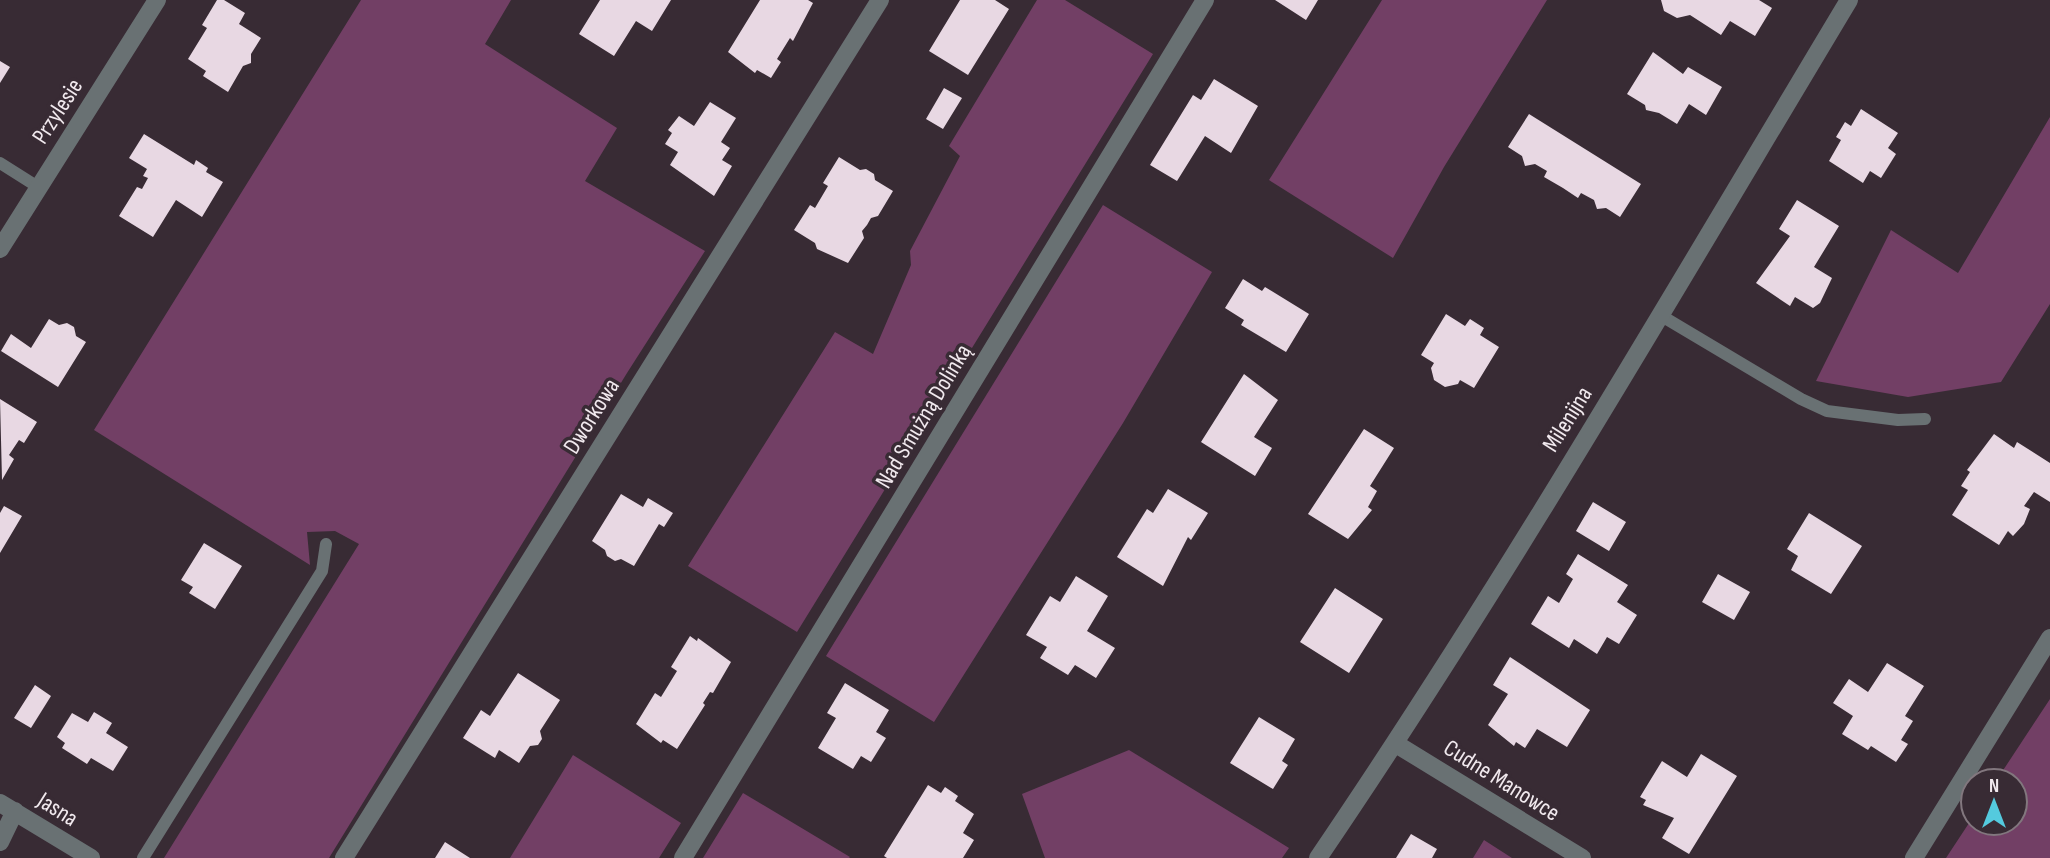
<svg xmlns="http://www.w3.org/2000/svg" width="2050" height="858" font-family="'Sofia Sans Condensed',sans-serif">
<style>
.green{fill:#723f65}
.building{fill:#e8d8e3}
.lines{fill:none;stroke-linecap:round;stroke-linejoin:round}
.service{stroke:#697173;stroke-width:12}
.minor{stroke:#697173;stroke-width:18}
.labels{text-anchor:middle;stroke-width:7;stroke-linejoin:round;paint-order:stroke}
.street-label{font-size:24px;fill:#f1e9ee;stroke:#382b34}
</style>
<rect width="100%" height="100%" fill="#382b34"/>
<path class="green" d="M 361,0 L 511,0 L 485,44 L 617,128 L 585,181 L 705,251 L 627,373 L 329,858 L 164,858 L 359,544 L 335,531 L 307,532 L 310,565 L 94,430 Z
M 1037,0 L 1065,0 L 1153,54 L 797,632 L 688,566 L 835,332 L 873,354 L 911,265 L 910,251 L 960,156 L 949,146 Z
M 1382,0 L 1547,0 L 1444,167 L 1393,258 L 1269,180 Z
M 2050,117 L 2050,304 L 2001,382 L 1908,397 L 1816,381 L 1891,230 L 1958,273 Z
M 1103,205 L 1212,272 L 1123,423 L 934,722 L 826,656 Z
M 2050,699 L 2050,858 L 1946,858 L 1973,817 L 1973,823 L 2015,823 L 2015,781 L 1996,781 Z
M 1129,750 L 1289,848 L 1282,858 L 1045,858 L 1022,794 Z
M 573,755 L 681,823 L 659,858 L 510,858 Z
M 743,793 L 850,857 L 849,858 L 703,858 Z
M 1484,840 L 1512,858 L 1473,858 Z"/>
<path class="building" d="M 217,0 L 224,0 L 245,13 L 239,24 L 261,38 L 251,54 L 251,63 L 243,66 L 228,92 L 203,76 L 206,71 L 188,59 L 207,28 L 202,25 Z
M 600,0 L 671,0 L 652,31 L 636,21 L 614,56 L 579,34 Z
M 760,0 L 808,0 L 813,3 L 793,41 L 790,38 L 777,59 L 781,62 L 771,78 L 757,70 L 755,73 L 728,52 Z
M 960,0 L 995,0 L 1009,9 L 968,75 L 929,51 Z
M 1275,0 L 1318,0 L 1306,20 Z
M 1661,0 L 1759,0 L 1772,8 L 1755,36 L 1730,21 L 1721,35 L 1690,15 L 1677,18 L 1664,11 Z
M 1653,52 L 1683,74 L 1688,67 L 1722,87 L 1706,115 L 1689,104 L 1677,124 L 1659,113 L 1646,110 L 1645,105 L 1627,94 Z
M 0,61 L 10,67 L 0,83 Z
M 1214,79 L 1258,106 L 1231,153 L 1205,136 L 1177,181 L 1150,165 L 1193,95 L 1201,100 Z
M 944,88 L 962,98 L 943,129 L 926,119 Z
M 710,102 L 736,118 L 721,142 L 730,148 L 722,160 L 732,166 L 714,196 L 670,165 L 678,152 L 665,144 L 672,133 L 668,130 L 679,116 L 694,126 Z
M 1861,109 L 1898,133 L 1888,148 L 1896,154 L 1881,178 L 1870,171 L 1863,183 L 1829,161 L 1841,140 L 1836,137 L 1845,122 L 1851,126 Z
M 1529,114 L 1641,184 L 1620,217 L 1606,208 L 1597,209 L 1594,200 L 1581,193 L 1578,198 L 1563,188 L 1544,177 L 1547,171 L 1535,164 L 1525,166 L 1522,156 L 1508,147 Z
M 144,134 L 194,165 L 196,160 L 208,168 L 206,172 L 223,182 L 202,217 L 176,200 L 153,237 L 119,216 L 137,187 L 142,189 L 148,178 L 143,176 L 147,169 L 129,158 Z
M 839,157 L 860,170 L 866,169 L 874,174 L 875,180 L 893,191 L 878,216 L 871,218 L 867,225 L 862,231 L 864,238 L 848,263 L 817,249 L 815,243 L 794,230 L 810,205 L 815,208 L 828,186 L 823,183 Z
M 1797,200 L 1839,226 L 1814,267 L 1832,278 L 1820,303 L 1813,308 L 1795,297 L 1790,306 L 1756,283 L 1790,236 L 1779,229 Z
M 1243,279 L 1262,291 L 1265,287 L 1309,314 L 1286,352 L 1241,325 L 1244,320 L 1225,308 Z
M 1446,314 L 1465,326 L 1470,319 L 1484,328 L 1480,335 L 1499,347 L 1474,388 L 1460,380 L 1458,384 L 1445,387 L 1434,380 L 1431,368 L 1434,363 L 1421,355 Z
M 49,319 L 59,325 L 67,323 L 74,327 L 76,336 L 86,342 L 58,387 L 1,351 L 11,334 L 31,348 Z
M 1244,374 L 1278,400 L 1254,437 L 1272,448 L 1255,476 L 1201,442 Z
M 0,399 L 37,422 L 24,443 L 19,440 L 9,455 L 14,459 L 2,480 Z
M 1364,429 L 1394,448 L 1370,486 L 1377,491 L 1368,507 L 1372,510 L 1348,539 L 1308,514 Z
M 1994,434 L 2014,448 L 2017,442 L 2050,463 L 2050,502 L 2034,492 L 2024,506 L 2030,509 L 2024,524 L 2013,536 L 2008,531 L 1999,545 L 1952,515 L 1968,490 L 1961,486 L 1970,472 L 1967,470 Z
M 1168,489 L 1208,513 L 1191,540 L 1188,537 L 1163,586 L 1117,557 L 1147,509 L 1153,513 Z
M 621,494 L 643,507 L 648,498 L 673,513 L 664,527 L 659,524 L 634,566 L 621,559 L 615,561 L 607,556 L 605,550 L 592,541 Z
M 1593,502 L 1626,522 L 1609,551 L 1576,531 Z
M 4,506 L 22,516 L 0,553 L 0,513 Z
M 1809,513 L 1862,546 L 1831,594 L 1791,570 L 1798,556 L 1787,549 Z
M 204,543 L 242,566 L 215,609 L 189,593 L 193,587 L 181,580 Z
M 1578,554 L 1628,585 L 1617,602 L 1637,615 L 1619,644 L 1607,637 L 1597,654 L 1574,639 L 1569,648 L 1531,624 L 1548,596 L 1559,603 L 1573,579 L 1566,574 Z
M 1718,574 L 1750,592 L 1734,620 L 1702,602 Z
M 1076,576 L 1108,596 L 1087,631 L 1115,648 L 1096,678 L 1075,665 L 1068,675 L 1040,658 L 1047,647 L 1026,635 L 1050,596 L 1060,602 Z
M 1335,588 L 1383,619 L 1349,673 L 1300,642 Z
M 690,636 L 697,641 L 698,638 L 731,662 L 713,693 L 710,692 L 703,703 L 705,705 L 677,749 L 663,740 L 661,743 L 636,724 L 655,693 L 661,697 L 677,671 L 671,667 Z
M 1510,657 L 1590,710 L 1567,747 L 1537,729 L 1525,748 L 1516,742 L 1514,746 L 1488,725 L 1508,694 L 1493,685 Z
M 1887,663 L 1924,686 L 1905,716 L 1913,721 L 1901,740 L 1908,744 L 1896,762 L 1871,746 L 1868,750 L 1842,734 L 1853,716 L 1833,703 L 1849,679 L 1868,692 Z
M 518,673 L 560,700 L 540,731 L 542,739 L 538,745 L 530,746 L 519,763 L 499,750 L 495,758 L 463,738 L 481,710 L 490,716 Z
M 845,683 L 889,710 L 876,732 L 886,738 L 871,762 L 861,756 L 853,769 L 818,748 L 836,718 L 827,713 Z
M 35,685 L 51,696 L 31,728 L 14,718 Z
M 94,712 L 112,723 L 106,733 L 128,747 L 113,771 L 91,758 L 87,764 L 62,748 L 65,743 L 57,737 L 72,713 L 88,722 Z
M 1259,717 L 1295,739 L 1282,761 L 1288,765 L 1273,789 L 1230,763 Z
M 1701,754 L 1737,776 L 1689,854 L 1662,838 L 1674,818 L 1643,805 L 1646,800 L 1640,797 L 1662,761 L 1687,777 Z
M 928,785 L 941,793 L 945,787 L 958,796 L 955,801 L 974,814 L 963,833 L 974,840 L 963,858 L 887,858 L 884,856 Z
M 1411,834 L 1437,849 L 1432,858 L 1396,858 Z
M 445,842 L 470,858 L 435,858 Z"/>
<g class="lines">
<path class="service" d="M 0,163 L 38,187
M 1660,315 L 1801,399 L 1827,411 L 1898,420 L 1925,419
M 143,858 L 322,571 L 326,544"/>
<path class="minor" d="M 0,249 L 157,0
M 1396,744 L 1582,858
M 0,803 L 91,858
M 0,842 L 15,811
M 344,858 L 880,0
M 683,858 L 1205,0
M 1318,858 C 1507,580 1676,288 1849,0
M 1914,858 L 2050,638"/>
</g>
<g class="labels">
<g class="street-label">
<text transform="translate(57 111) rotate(-57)" y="8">Przylesie</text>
<text transform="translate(591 416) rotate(-58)" y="8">Dworkowa</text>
<text transform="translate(923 416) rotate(-59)" y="8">Nad Smużną Dolinką</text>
<text transform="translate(1567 419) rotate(-58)" y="8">Milenijna</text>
<text transform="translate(1502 780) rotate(32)" y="8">Cudne Manowce</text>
<text transform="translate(58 809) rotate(32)" y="8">Jasna</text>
</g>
</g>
<g transform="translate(1994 802)"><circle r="33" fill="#382b34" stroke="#82777e" stroke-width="2"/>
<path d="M0-5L12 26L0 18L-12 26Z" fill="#54cade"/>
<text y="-10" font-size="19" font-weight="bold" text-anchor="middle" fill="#f1e9ee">N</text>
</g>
</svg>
